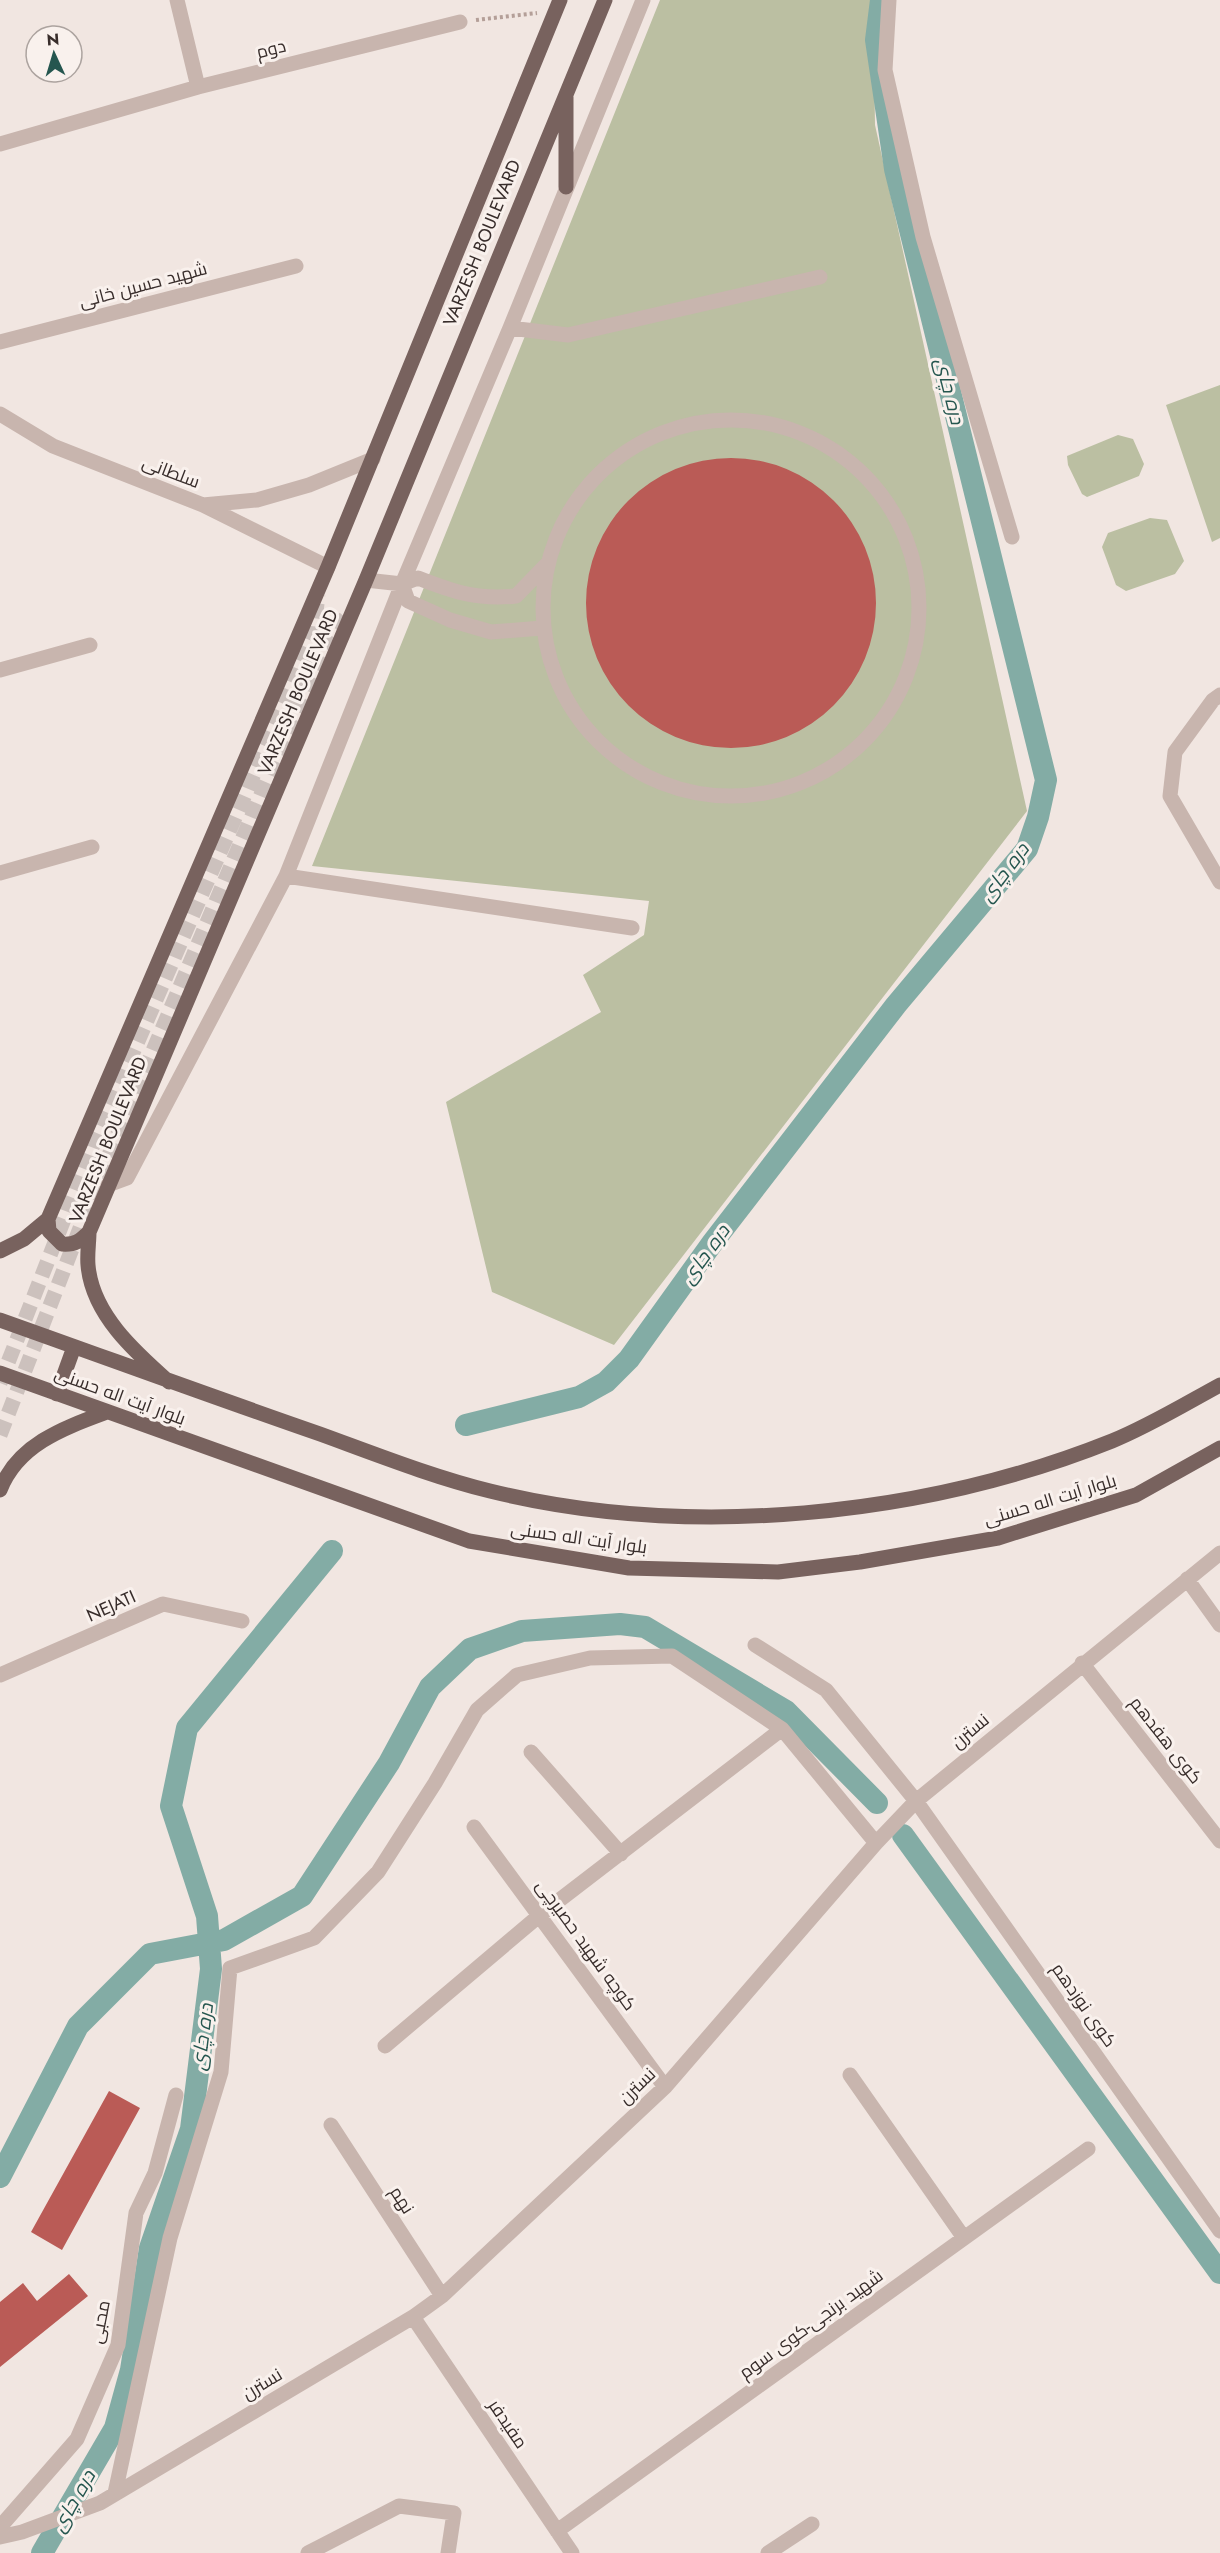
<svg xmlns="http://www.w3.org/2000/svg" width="1220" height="2553" font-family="Jost,Cairo,sans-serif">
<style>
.green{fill:#bbbfa2}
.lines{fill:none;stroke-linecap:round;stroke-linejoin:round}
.canal{stroke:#83aca5;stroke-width:22}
.building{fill:#ba5b56}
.major-tunnel{stroke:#ccc1bd;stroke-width:15;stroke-dasharray:15 8;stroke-linecap:butt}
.path{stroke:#b49f98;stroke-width:4;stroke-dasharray:3 3;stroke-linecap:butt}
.minor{stroke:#c8b5ae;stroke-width:15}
.major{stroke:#78625e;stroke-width:15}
.labels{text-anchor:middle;stroke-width:6;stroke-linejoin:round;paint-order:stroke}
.street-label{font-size:18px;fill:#382d2b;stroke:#f9f1ed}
.water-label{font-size:20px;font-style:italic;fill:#25564f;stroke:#f9f1ed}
</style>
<rect width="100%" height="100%" fill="#f1e6e1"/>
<path class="green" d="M 660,0 L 873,0 L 875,125 L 1027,811 L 614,1345 L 492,1292 L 446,1102 L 601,1012 L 583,975 L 644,935 L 649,901 L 312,866 Z
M 1220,385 L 1220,538 L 1212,542 L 1166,405 Z
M 1118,435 L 1133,439 L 1144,464 L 1139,476 L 1087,497 L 1082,494 L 1068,465 L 1067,456 Z
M 1150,518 L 1167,520 L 1184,561 L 1175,574 L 1126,591 L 1116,585 L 1102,547 L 1108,533 Z"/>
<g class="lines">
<path class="canal" d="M 466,1425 L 579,1397 L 606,1382 L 629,1359 L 713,1242 L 896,1005 L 1027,849 L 1038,817 L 1046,780 L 895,169 L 876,40 L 881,0
M 903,1835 L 1220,2273
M 0,2177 L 78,2026 L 150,1954 L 224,1940 L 302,1896 L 389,1763 L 430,1687 L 470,1649 L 522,1631 L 620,1624 L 645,1627 L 786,1711 L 877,1803
M 42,2553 L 115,2428 L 131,2370 L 150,2248 L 191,2129 L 211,1969 L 207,1916 L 171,1806 L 187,1728 L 332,1551"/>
</g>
<path class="building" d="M586 603a145 145 0 1 1 290 0a145 145 0 1 1-290 0Z
M 109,2091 L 140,2108 L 62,2250 L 31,2232 Z
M 69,2274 L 88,2296 L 0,2367 L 0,2302 L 23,2283 L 37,2301 Z"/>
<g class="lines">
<path class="major-tunnel" d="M 0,1383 L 95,1140 L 313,638 L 318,595
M 0,1435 L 101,1174 L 325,643 L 349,613"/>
<path class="path" d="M 476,20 L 537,13"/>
<path class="minor" d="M 177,0 L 198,87
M 889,0 L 885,70 L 923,237 L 1012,537
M 0,144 L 198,87 L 460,22
M 510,328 L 568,335 L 820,277
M 0,342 L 296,266
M 0,414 L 53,446 L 203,505 L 328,567
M543 608a188 188 0 1 1 376 0a188 188 0 1 1-376 0Z
M 203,505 L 257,500 L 309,485 L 373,459
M 366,580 L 402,584
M 542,628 L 491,632 L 450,620 L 408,601 L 402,584 L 418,578 C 454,592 477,600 516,596 L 546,565
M 0,670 L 90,645
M 1220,695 L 1213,700 L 1175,752 L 1170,796 L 1220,882
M 0,873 L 92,847
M 286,876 L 632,928
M 108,1185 L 127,1178 L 286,876 L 402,584 L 510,328 L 643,0
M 1187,1579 L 1220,1625
M 755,1645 L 826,1690 L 916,1801 L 1220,2231
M 1082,1663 L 1220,1841
M 0,1675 L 163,1604 L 242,1621
M 531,1752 L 621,1854
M 474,1827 L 665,2087
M 385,2046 L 540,1915 L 782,1729
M 850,2075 L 964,2238
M 331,2125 L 442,2296
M 413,2317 L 572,2553
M 115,2493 L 170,2238 L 221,2072 L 230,1968 L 314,1938 L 378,1872 L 435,1783 L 477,1710 L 517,1675 L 590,1658 L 672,1656 L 782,1729 L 876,1843
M 0,2527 L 77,2439 L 118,2345 L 136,2213 L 155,2173 L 176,2095
M 557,2531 L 1088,2149
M 0,2537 L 22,2532 L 100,2503 L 413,2317 L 442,2296 L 665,2087 L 876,1843 L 916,1801 L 1220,1553
M 308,2553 L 399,2506 L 454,2513 L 448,2553
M 768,2553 L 812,2524"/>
<path class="major" d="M 566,187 L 566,97
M 48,1219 L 49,1231 L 62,1244 C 75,1245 80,1241 89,1232
M 0,1251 L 24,1239 L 48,1219 L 328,567 L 560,0
M 0,1320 C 107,1358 213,1397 320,1434 C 375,1454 433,1477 490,1491 C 689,1540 922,1517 1112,1441 C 1149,1426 1185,1404 1220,1385
M 0,1373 L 469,1541 L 629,1568 L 778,1572 L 860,1562 L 998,1538 L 1136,1495 L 1220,1448
M 169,1382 C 135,1352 92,1314 88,1265 C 87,1254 89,1242 89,1232 L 366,580 L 605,0
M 57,1394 L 74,1347
M 0,1490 C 18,1444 64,1428 107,1412"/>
</g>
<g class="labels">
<g class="street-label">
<text transform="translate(271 49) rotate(-14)" y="6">دوم</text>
<text transform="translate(482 243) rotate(-68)" y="6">VARZESH BOULEVARD</text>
<text transform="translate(143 285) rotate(-15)" y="6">شهید حسین خانی</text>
<text transform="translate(171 472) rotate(21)" y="6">سلطانی</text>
<text transform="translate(298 692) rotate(-67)" y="6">VARZESH BOULEVARD</text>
<text transform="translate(108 1140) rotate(-68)" y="6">VARZESH BOULEVARD</text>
<text transform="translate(120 1396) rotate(20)" y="6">بلوار آیت اله حسنی</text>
<text transform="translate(1050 1500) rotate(-17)" y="6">بلوار آیت اله حسنی</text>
<text transform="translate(579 1538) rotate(8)" y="6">بلوار آیت اله حسنی</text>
<text transform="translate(111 1606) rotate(-24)" y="6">NEJATI</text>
<text transform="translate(970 1731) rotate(-40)" y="6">نسترن</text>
<text transform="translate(1166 1740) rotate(52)" y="6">کوی هفدهم</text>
<text transform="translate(586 1945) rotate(54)" y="6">کوچه شهید حصیرچی</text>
<text transform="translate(1084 2005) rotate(55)" y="6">کوی نوزدهم</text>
<text transform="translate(637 2086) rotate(-44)" y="6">نسترن</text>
<text transform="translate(402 2200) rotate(57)" y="6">نهم</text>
<text transform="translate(100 2322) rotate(-79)" y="6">محبی</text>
<text transform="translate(811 2324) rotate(-36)" y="6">شهید برنجی-کوی سوم</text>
<text transform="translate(262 2384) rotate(-31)" y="6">نسترن</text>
<text transform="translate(508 2424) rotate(56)" y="6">مفیدفر</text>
</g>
<g class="water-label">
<text transform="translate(950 391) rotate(76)" y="7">دره چای</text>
<text transform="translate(1004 872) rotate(-53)" y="7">دره چای</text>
<text transform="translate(705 1254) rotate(-54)" y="7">دره چای</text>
<text transform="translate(202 2037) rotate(-83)" y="7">دره چای</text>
<text transform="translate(73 2501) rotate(-60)" y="7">دره چای</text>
</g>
</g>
<g transform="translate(54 54) rotate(356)"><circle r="28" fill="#f9f1ed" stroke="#aca39f" stroke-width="1.5"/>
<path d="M0-4.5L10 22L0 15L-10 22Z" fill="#25564f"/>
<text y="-9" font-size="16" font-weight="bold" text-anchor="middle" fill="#382d2b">N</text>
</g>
</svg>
